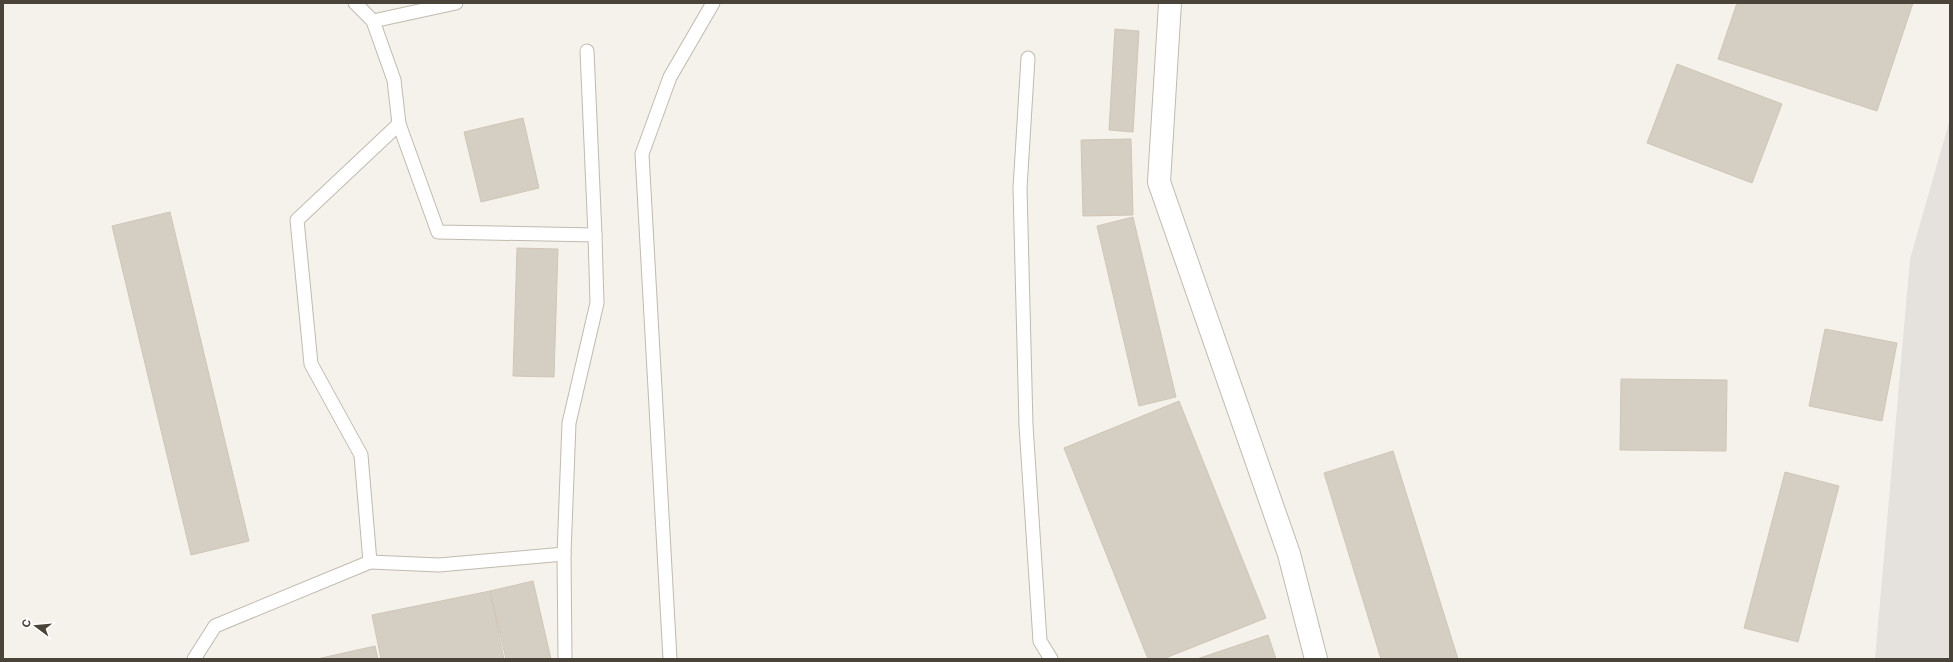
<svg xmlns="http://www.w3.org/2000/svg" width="1953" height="662" viewBox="0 0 1953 662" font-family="Inter,sans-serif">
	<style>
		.industrial { fill: #e5e1dd }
		.building { fill: #d5cec2; stroke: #d0c6b6 }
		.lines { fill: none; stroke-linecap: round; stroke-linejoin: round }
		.service-casing { stroke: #c0baaf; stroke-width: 15 }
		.minor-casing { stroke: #c0baaf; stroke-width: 24 }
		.service { stroke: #fff; stroke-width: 13 }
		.minor { stroke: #fff; stroke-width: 22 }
	</style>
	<rect width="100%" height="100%" fill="#f5f2ec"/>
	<path class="industrial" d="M1950,119V659H1875L1910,259Z"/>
	<g class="building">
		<path d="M1737,3H1913L1877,111L1718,59Z"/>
		<path d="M1115,29L1139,31L1133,132L1109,130Z"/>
		<path d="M1677,64L1782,104L1752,183L1647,143Z"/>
		<path d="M523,118L539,188L481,202L464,132Z"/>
		<path d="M1131,139L1133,215L1083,216L1081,140Z"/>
		<path d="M170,212L249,541L191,555L112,226Z"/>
		<path d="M1133,217L1176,397L1139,406L1097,226Z"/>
		<path d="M517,248L558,249L554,377L513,376Z"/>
		<path d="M1825,329L1897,343L1882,421L1809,406Z"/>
		<path d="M1621,379L1727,380L1726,451L1620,450Z"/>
		<path d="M1179,401L1266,618L1163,659H1148L1064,448Z"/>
		<path d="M1393,451L1458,659H1381L1324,473Z"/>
		<path d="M1785,472L1839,486L1798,642L1744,628Z"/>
		<path d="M533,581L551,659H506L490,591Z"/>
		<path d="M490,591L504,659H381L372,615Z"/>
		<path d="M1268,635L1276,659H1197Z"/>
		<path d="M375,646L378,659H317Z"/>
	</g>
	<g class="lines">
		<g class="service-casing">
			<g id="service">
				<path d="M355,3L373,21L456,3"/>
				<path d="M587,51L595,235"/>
				<path d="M1028,58L1020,188L1026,425L1040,641L1051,659"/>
				<path d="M399,124L438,232L595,235L597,303L569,423L564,554L565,659"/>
				<path d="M370,562L439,565L564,554"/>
				<path d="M194,659L215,626L370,562L361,455L311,364L297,220L399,124L394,80L373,21"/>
				<path d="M670,659L642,154L670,77L713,3"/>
			</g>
		</g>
		<g class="minor-casing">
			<path id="minor" d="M1170,3L1159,182L1289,554L1316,659"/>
		</g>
		<use href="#service" class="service"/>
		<use href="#minor" class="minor"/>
	</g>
	<rect width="1953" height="662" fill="none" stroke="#49433a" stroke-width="8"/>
	<g transform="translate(36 626) rotate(286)" stroke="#ffffff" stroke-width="3" paint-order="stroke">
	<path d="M0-3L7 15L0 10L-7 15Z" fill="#49433a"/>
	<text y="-6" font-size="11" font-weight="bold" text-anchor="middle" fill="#49433a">С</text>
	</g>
</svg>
